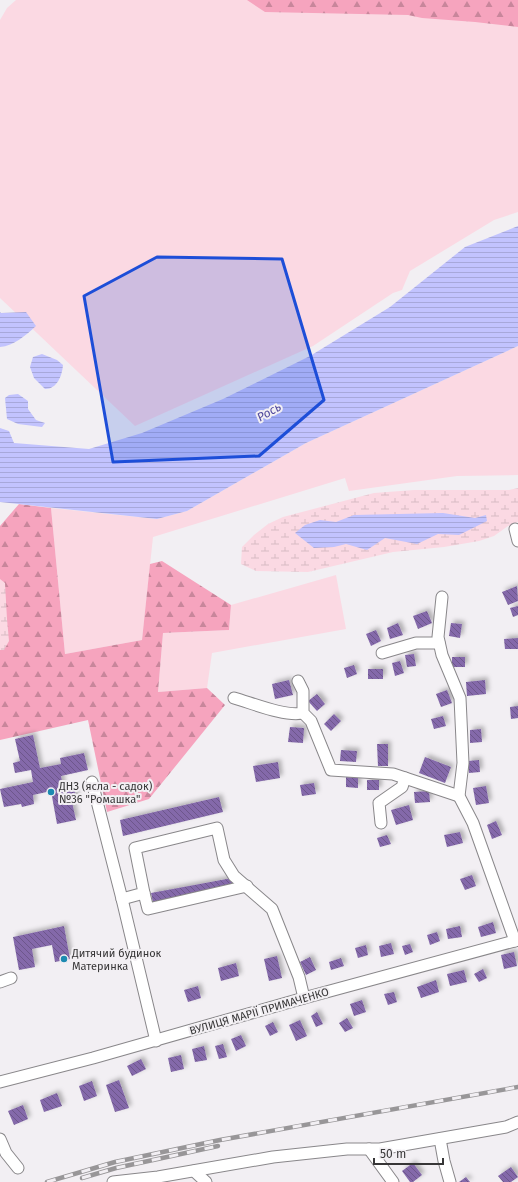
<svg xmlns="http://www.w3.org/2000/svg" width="518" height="1182" viewBox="0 0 518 1182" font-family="'Fira Sans',sans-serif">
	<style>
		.green { fill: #fbd9e3 }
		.forest { fill: url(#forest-firs) }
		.wetland { fill: url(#wetland-marsh) }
		.water { fill: url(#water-rules) }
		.building { fill: url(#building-back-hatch); filter: url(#shadow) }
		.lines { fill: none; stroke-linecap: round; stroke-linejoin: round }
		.minor-casing { stroke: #89878a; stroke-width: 13 }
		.minor { stroke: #fff; stroke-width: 11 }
		.rail-casing { stroke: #989698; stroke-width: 4.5 }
		.rail { stroke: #f2eff3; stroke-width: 3; stroke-dasharray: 9; stroke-linecap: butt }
		.marked { fill: #1d4ed8; fill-opacity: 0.2; stroke: #1d4ed8; stroke-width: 3; stroke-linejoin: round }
		.poi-dot { fill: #1d8ab1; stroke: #f2eff3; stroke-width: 1.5 }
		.labels { text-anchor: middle; stroke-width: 4; stroke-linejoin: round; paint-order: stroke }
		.poi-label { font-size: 11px; fill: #373637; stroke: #f2eff3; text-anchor: start }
		.street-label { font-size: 11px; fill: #373637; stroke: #f2eff3 }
		.water-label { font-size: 12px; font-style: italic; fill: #4f489c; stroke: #f2eff3 }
	</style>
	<defs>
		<pattern id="forest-firs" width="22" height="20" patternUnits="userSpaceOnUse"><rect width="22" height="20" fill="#f6a4be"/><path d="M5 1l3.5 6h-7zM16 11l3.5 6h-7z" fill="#c8869b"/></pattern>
		<pattern id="wetland-marsh" width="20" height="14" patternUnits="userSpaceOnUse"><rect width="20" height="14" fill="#fbd9e3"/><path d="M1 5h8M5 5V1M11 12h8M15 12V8" fill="none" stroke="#d8bbc3"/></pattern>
		<pattern id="water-rules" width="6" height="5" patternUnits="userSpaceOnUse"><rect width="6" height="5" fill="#c2c3fe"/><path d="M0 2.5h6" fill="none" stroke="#a7a8da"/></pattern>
		<pattern id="building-back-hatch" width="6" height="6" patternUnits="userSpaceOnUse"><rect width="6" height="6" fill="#8469aa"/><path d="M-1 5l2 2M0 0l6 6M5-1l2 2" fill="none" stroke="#6d578b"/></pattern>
		<filter id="shadow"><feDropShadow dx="3" dy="-3" stdDeviation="2" flood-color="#0004"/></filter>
	</defs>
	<rect width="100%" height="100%" fill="#f2eff3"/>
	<g class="green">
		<path d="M16,0H518V212L494,220L410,271L402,290L393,293L313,346L135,426L0,298V20L7,8Z"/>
		<path d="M518,346V475L457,476L349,491L345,478L153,537L142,640L65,654L51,508L157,519L187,511L306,443Z"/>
		<path d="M336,575L346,629L212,653L207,688L158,692L163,633L229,630L231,605Z"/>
	</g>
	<g class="forest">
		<path d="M247,0H518V27L475,22L422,18L408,15L265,12Z"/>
		<path d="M19,504L51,508L65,654L142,640L150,564L162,561L231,605L229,630L163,633L158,692L207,688L225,705L149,799L107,812L88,720L0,740V526Z"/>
	</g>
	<g class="wetland">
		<path d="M518,488V522L508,526L494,536L479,541L444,547L393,552L308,572L256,571L241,564L242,547L254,535L268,524L283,517L374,493L414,490H509Z"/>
		<path d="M0,579L5,583L7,619L9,641L4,650H0Z"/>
	</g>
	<g class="water">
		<path d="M518,226V346L306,443L187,511L157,519L0,502V428L9,431L14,443L89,449L142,433L223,399L310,356L390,307L465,247Z"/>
		<path d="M0,312L1,313L26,312L36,326C26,335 14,346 0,347Z"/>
		<path d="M42,354L57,360L63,365C62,376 57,389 45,389L34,378L30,367L33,357Z"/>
		<path d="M18,394L28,401V409L36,420L45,423L42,427L18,424L7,419L5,398L9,395Z"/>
		<path d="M443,513L475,518L486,515L487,521L459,535L438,534L417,544L385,538L367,550L346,544L334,547L314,548L295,533L305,525L320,520L336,522L354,515Z"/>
	</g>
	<g class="building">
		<path d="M517,586L518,601L508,605L502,592Z"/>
		<path d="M518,606V615L513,617L510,608Z"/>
		<path d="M427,611L432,623L418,629L413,616Z"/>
		<path d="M398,623L403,635L390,639L387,628Z"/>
		<path d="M451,623L462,624L460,638L449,636Z"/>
		<path d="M376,630L381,641L371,646L366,634Z"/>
		<path d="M518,638V649H505L504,639Z"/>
		<path d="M414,654L416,666L407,667L405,655Z"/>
		<rect x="452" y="657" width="13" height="10"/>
		<path d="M400,661L404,673L395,676L392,663Z"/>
		<path d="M354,665L357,674L347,678L344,668Z"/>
		<rect x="368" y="669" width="15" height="10"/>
		<path d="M289,680L293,695L275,699L272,684Z"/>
		<path d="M485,680L486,694L467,696L466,682Z"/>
		<path d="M447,690L452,703L441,707L436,694Z"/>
		<path d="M317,694L325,704L317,711L308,701Z"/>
		<path d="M518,706V718L511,719L510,707Z"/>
		<path d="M334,714L341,721L331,731L324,724Z"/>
		<path d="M443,716L446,726L434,729L431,719Z"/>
		<path d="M290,727L304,728L303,743L288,742Z"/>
		<path d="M481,729L482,742L470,743V730Z"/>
		<path d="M33,735L40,768L61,764L60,758L84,753L88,770L61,776L64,791L74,789L77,801L72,802L76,820L57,824L51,791L33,795L34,804L22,807L21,804L4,807L0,789L33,782L31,770L15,773L13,763L20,761L15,739Z"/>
		<path d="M377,744H388V766H378Z"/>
		<path d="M341,750L357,751L356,762L340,761Z"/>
		<path d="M425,757L451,767L445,783L419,773Z"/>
		<path d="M479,760L480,772L469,773L468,761Z"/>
		<path d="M278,762L280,778L256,782L253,766Z"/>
		<path d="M346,777L358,778V788L346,787Z"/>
		<rect x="367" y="780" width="12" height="10"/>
		<path d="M314,783L316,794L302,796L300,785Z"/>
		<path d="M486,786L489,803L476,805L473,788Z"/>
		<path d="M429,791L430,802L415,803L414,792Z"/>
		<path d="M219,797L223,812L123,836L120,820Z"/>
		<path d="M409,805L413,820L396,825L391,810Z"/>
		<path d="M496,821L502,835L492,839L487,825Z"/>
		<path d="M460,832L463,843L447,847L444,835Z"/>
		<path d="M387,835L391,844L380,847L377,838Z"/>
		<path d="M472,875L476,886L465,890L460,879Z"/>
		<path d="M232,878L234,887L153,903L151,893Z"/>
		<path d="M493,922L496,933L481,937L478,927Z"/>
		<path d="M64,926L70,959L55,962L52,945L32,949L35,967L19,970L13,937Z"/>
		<path d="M460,926L462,937L448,939L446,929Z"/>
		<path d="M437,932L440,941L430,945L427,935Z"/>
		<path d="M391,943L394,954L381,957L379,946Z"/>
		<path d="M410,944L413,952L405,955L402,946Z"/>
		<path d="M366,945L368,955L358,958L355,948Z"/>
		<path d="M514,952L517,966L504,969L501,955Z"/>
		<path d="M277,956L282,978L269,981L264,959Z"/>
		<path d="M310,957L316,970L306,975L300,962Z"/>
		<path d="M341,958L344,966L331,970L329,962Z"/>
		<path d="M236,963L239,976L221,981L218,968Z"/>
		<path d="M483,969L487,978L479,982L474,974Z"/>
		<path d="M464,970L467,982L450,986L447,974Z"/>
		<path d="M436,980L439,992L421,998L417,987Z"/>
		<path d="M198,986L201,998L188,1002L184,990Z"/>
		<path d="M394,992L397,1002L388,1005L384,994Z"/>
		<path d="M362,1000L366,1012L354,1016L350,1004Z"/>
		<path d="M317,1012L323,1024L316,1027L311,1016Z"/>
		<path d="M347,1018L353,1028L345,1032L339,1023Z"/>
		<path d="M300,1020L307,1036L296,1041L289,1025Z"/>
		<path d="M273,1022L278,1032L270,1036L265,1026Z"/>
		<path d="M241,1035L246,1046L236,1051L231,1039Z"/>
		<path d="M223,1044L227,1057L219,1059L215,1046Z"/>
		<path d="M204,1046L207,1060L195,1062L192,1049Z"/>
		<path d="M181,1055L184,1069L171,1072L168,1058Z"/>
		<path d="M141,1059L146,1069L132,1076L127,1066Z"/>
		<path d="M119,1080L129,1108L115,1112L106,1085Z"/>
		<path d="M92,1081L97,1096L84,1101L79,1086Z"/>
		<path d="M57,1093L62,1106L44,1112L40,1100Z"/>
		<path d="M23,1105L28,1119L14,1125L8,1111Z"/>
		<path d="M413,1163L422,1175L413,1182H410L402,1171Z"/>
		<path d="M511,1167L518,1177L511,1182H503L498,1176Z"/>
		<path d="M466,1177L470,1182H459Z"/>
	</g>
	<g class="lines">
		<g class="minor-casing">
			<g id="minor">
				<path d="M515,529L518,541"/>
				<path d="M442,597L438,637L442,655L460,698L463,763L459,796L473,823L515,941"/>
				<path d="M382,653L416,643H439"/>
				<path d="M298,681L303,691V713L311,721L331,770L393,774L459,796"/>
				<path d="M234,698C252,703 285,717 303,713"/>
				<path d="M92,782L122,899L156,1041"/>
				<path d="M381,823L379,803L402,787L405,778"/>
				<path d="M144,893L148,909L247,886"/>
				<path d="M122,899L144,893L135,848L217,828L224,860L234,876L272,909L299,977L304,998"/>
				<path d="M0,982L11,978"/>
				<path d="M0,1082L93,1058L304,998L518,940"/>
				<path d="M0,1139L6,1153L18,1168"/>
				<path d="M440,1139L444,1161L450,1182"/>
				<path d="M369,1149L393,1182"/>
				<path d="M194,1171L206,1182"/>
				<path d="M113,1182L158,1177L273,1157L347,1149H380L506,1127L518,1122"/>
			</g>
		</g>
		<use href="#minor" class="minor"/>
		<g class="rail-casing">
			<g id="rail">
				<path d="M82,1178L116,1168L218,1146"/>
				<path d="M47,1182L115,1162L220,1140L518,1087"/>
			</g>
		</g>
		<use href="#rail" class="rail"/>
	</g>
	<path class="marked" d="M157,257L282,259L324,400L259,456L113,462L84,296Z"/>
	<g class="poi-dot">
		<circle cx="51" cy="792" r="4"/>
		<circle cx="64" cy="959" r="4"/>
	</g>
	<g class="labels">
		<g class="poi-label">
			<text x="59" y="790">ДНЗ (ясла - садок)<tspan x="59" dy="13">№36 "Ромашка"</tspan></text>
			<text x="72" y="957">Дитячий будинок<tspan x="72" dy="13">Материнка</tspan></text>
		</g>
		<g class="street-label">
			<text transform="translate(259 1011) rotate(-16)" y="4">ВУЛИЦЯ МАРІЇ ПРИМАЧЕНКО</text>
		</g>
		<g class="water-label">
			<text transform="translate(269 412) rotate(-30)" y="4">Рось</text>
		</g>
	</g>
	<path d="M374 1158v6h69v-6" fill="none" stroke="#373637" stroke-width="2"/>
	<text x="380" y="1158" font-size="12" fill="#373637" stroke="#f2eff3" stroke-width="3" paint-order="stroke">50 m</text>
</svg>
